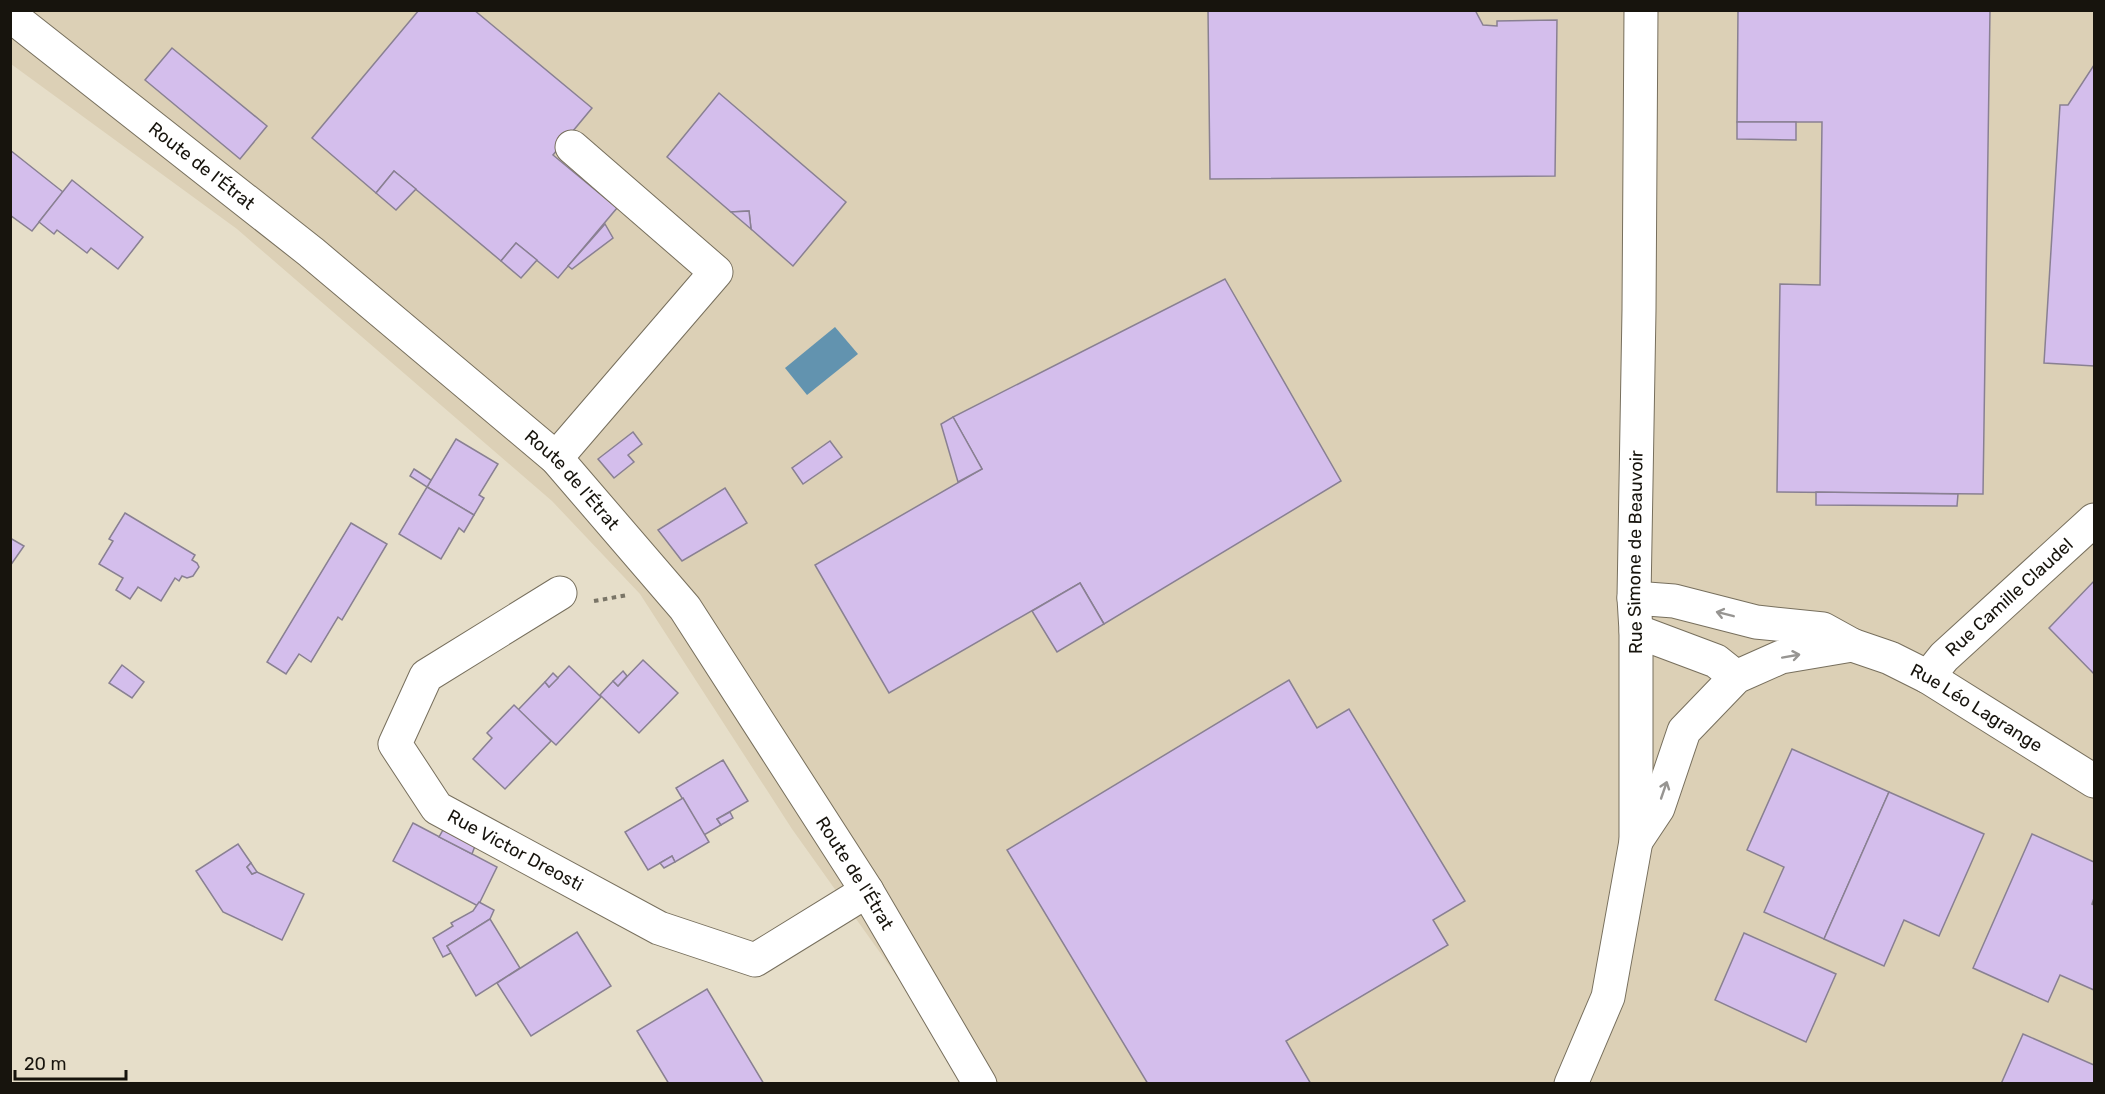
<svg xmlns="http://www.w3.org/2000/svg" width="2105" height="1094" viewBox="0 0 2105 1094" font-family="Rubik,sans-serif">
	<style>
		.built { fill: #dcd0b6 }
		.water { fill: #6293af }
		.building { fill: #d4beec; stroke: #898092; stroke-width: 1.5 }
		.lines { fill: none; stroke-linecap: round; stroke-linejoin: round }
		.minor-casing { stroke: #776f5d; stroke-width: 35 }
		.major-casing { stroke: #776f5d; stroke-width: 35 }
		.path { stroke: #7a7567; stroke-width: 4; stroke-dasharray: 4.5 4.5; stroke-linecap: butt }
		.minor { stroke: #fff; stroke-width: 33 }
		.major { stroke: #fff; stroke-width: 33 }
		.oneway { stroke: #979592 }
		.labels { text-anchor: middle; stroke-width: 6; stroke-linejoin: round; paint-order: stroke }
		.street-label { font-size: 18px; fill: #17140d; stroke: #e6dec9 }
	</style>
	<rect width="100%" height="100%" fill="#e6dec9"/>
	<path class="built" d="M10,11H2094V1083H973L792,829L640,594L552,501L237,229L11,64Z"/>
	<path class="water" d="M835,327L858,354L807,395L785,368Z"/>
	<g class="building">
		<path d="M419,10H474L592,108L553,155L617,208L558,278L516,243L501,261L394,171L376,193L312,138Z"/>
		<path d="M1208,10H1475L1483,25L1497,26V21L1557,20L1555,176L1210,179Z"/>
		<path d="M1738,10H1990L1983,494L1777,492L1780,284L1820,285L1822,122H1737Z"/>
		<path d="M172,48L267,126L240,159L145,80Z"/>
		<path d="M2094,65V366L2044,363L2060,105H2068Z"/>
		<path d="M719,93L846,202L793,266L751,229L749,211L731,212L667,157Z"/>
		<path d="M1737,122H1796V140L1737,139Z"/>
		<path d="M10,150L63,192L32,231L10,215Z"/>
		<path d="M394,171L416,189L396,210L376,193Z"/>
		<path d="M72,180L143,237L118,269L91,248L87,253L57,230L54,234L39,222Z"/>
		<path d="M749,211L751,229L731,212Z"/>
		<path d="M605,224L613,238L572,269L568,266Z"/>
		<path d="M516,243L537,260L521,278L501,261Z"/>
		<path d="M1225,279L1341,481L1104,624L1080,583L889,693L815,565L982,469L953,417Z"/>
		<path d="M953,417L982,469L958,482L941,424Z"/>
		<path d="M633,432L642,444L628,455L634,462L614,478L598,459Z"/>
		<path d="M456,439L498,464L479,495L484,498L474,515L427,487Z"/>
		<path d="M830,441L842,457L803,484L792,468Z"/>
		<path d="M414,469L431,480L427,487L410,476Z"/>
		<path d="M427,487L474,515L464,532L459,528L441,559L399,534Z"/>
		<path d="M725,488L747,523L682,561L658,530Z"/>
		<path d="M1816,492L1958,494L1957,506L1816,505Z"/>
		<path d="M125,513L195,555L192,560L197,563L199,567L193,576L187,578L182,576L179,581L175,578L161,601L138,587L130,599L116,590L123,578L99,564L113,541L109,539Z"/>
		<path d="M351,523L387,544L342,620L338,617L311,662L299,654L286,674L267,662Z"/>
		<path d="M10,538L24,546L10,566Z"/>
		<path d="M2094,581V674L2049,628Z"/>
		<path d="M1080,583L1104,624L1057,652L1032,611Z"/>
		<path d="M643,660L678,693L639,733L600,695L613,681L618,686Z"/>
		<path d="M122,665L144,682L132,698L109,683Z"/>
		<path d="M569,666L601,697L556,745L518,710L545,682L549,687Z"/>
		<path d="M623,671L627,676L618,686L613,681Z"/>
		<path d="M553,673L558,678L549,687L545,682Z"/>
		<path d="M1289,680L1317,728L1349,709L1465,901L1433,920L1448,945L1286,1041L1311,1084H1148L1007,850Z"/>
		<path d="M514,705L551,741L505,789L473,759L492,738L487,733Z"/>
		<path d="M1792,749L1889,792L1824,939L1764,912L1784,867L1747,850Z"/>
		<path d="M723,760L748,801L717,819L721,825L704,835L676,788Z"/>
		<path d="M1889,792L1984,834L1939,936L1904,920L1884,966L1824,939Z"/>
		<path d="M683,798L709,842L675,862L672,856L648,870L625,832Z"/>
		<path d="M730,812L733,818L721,825L717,819Z"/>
		<path d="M413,823L497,867L478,906L393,861Z"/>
		<path d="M443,830L475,846L472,854L439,837Z"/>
		<path d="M2032,834L2094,862V898L2092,904L2094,905V990L2060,975L2048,1002L1973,968Z"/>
		<path d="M238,844L251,863L247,867L252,874L257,872L304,894L282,940L223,912L196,871Z"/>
		<path d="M672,856L675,862L664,868L660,863Z"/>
		<path d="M251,863L257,872L252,874L247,867Z"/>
		<path d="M479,902L494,910L490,919L447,946L451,953L443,957L433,938L453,926L451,923L473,911Z"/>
		<path d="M490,919L520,968L476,996L447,946Z"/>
		<path d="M577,932L611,986L531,1036L497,983Z"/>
		<path d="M1744,933L1836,974L1806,1042L1715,1000Z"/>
		<path d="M707,989L764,1084H669L637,1031Z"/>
		<path d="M2023,1034L2094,1065V1084H2001Z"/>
	</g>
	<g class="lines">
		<g class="minor-casing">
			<g id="minor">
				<path d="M556,458L716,272L572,147"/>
				<path id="s1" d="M560,593L426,676L395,744L437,808L659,928L755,960L867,891"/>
				<path d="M1634,598L1674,601L1756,622L1823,629L1852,645L1781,657L1736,677L1684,731L1658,808L1636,841"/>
				<path d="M1636,631L1716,661L1736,677"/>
				<path id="s2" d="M1852,645L1890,658L1928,677L2094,781"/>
				<path id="s3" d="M1928,677L1944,657L2094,520"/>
			</g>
		</g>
		<g class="major-casing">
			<g id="major">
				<path id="s4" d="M10,15L311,252L556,458L685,608L867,891L980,1084"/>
				<path id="s5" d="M1571,1084L1608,997L1636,841V631L1634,598L1639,310L1641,10"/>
			</g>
		</g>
		<path class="path" d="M594,601L628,595"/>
		<use href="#minor" class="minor"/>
		<use href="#major" class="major"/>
	</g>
	<defs><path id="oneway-shaft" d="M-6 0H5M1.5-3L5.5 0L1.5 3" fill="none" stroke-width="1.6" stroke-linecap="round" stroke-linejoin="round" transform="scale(1.5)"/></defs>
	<g class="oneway">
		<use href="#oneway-shaft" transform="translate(1725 614) rotate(-166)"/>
		<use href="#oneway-shaft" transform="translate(1791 656) rotate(-10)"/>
		<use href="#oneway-shaft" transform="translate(1664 790) rotate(-71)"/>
	</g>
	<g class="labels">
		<g class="street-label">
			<text dy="6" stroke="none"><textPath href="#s4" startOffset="244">Route de l'Étrat</textPath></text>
			<text dy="6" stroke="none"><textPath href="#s4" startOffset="730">Route de l'Étrat</textPath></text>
			<text dy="6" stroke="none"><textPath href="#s5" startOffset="542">Rue Simone de Beauvoir</textPath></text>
			<text dy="6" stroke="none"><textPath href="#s3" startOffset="114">Rue Camille Claudel</textPath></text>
			<text dy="6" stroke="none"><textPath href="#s2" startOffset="140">Rue Léo Lagrange</textPath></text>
			<text dy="6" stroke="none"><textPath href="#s1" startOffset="398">Rue Victor Dreosti</textPath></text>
			<text dy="6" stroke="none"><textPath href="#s4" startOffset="1216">Route de l'Étrat</textPath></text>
		</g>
	</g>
	<rect width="2105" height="1094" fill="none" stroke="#17140d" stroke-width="24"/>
	<path d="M15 1070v9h111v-9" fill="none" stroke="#17140d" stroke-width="3"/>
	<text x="24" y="1070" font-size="18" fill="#17140d" stroke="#e6dec9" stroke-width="4.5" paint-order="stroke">20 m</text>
</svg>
